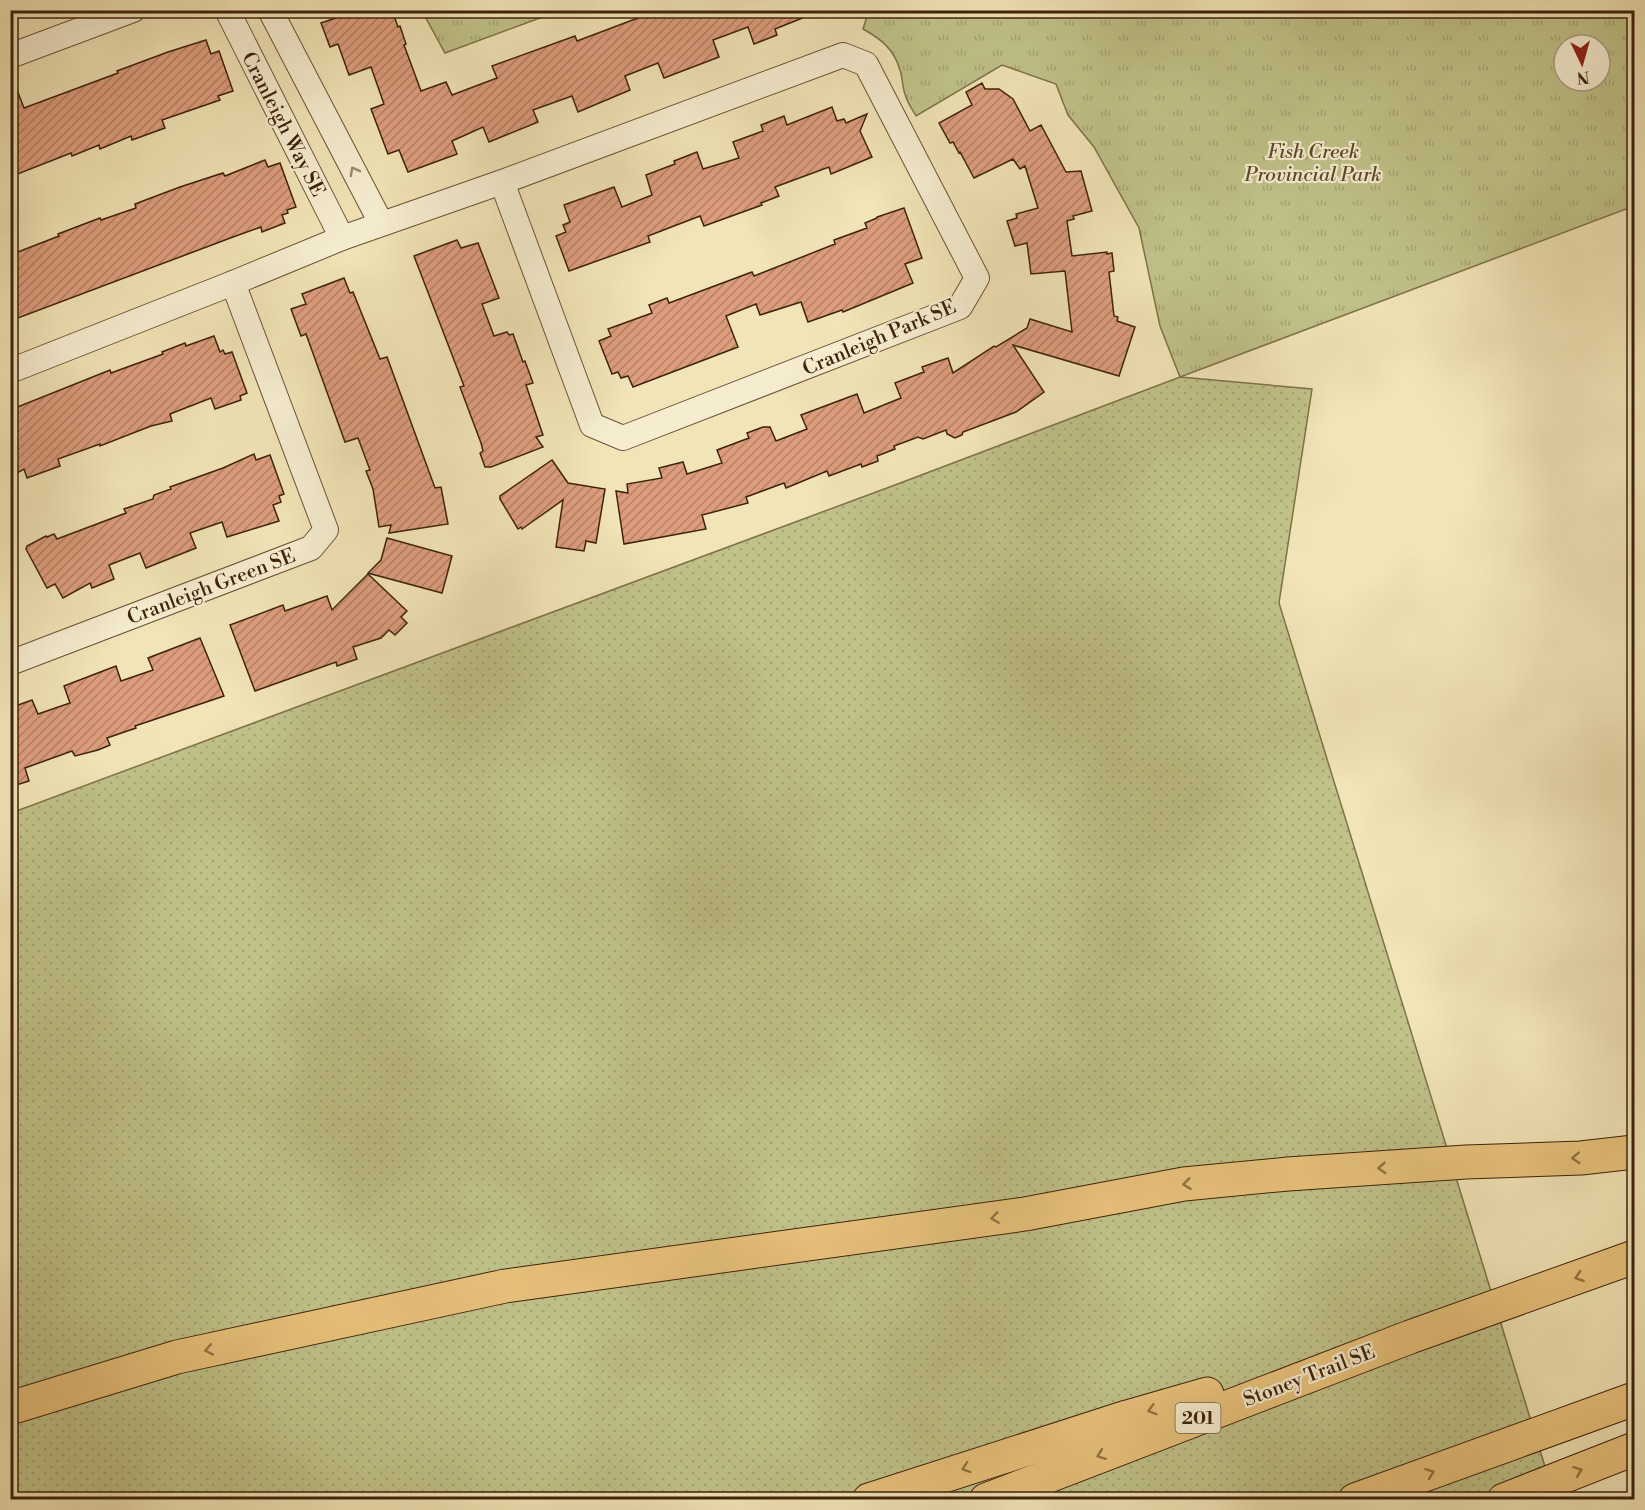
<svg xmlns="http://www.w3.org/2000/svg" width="1645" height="1510" viewBox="0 0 1645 1510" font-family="'Libre Bodoni',serif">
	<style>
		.grass { fill: url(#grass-dots); stroke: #7f724a; stroke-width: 1.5 }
		.park { fill: url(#park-tufts); stroke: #7f724a; stroke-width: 1.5; fill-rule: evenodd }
		.building { fill: url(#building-hatch); stroke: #3e220c; stroke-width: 1.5 }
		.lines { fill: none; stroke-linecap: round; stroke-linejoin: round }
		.street-casing { stroke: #6b5236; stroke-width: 26 }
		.highway-casing { stroke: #3e220c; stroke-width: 35 }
		.street { stroke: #f6edd0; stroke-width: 24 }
		.highway { stroke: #e8c27b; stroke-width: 33 }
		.oneway { stroke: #9a886e }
		.oneway2 { stroke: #937244 }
		.labels { text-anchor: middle; stroke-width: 4.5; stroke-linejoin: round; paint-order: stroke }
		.shield { fill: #f6edd0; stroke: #755f47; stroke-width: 1.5 }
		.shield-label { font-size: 18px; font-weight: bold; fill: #3e220c }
		.street-label { font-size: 20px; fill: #3e220c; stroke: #f6edd0 }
		.park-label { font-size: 20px; font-style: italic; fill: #5e4a2b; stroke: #f6edd0 }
	</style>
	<defs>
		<pattern id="grass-dots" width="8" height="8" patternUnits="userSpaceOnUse" patternTransform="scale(1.5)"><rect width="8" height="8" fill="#c0c289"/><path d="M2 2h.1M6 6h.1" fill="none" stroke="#a6a675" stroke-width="1.8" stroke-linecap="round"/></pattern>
		<pattern id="park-tufts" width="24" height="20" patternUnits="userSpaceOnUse" patternTransform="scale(1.5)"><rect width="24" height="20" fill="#c0c289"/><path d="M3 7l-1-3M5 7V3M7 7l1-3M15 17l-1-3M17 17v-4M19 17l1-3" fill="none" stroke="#a6a675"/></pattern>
		<pattern id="building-hatch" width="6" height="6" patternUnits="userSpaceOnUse" patternTransform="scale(1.5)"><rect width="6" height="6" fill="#dd9d7d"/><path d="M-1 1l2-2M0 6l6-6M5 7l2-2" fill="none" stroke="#b58065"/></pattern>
	</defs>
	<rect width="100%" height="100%" fill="#f1e4b6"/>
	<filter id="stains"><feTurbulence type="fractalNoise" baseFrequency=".00333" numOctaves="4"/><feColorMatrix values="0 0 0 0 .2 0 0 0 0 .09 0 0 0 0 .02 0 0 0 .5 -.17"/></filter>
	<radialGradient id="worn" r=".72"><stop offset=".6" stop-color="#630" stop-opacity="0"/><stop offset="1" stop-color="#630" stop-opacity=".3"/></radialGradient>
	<path class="grass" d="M1180,377L1312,389L1279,603L1555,1499L11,1500V813L895,485Z"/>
	<g class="park">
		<path d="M869,10L1634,11V206L1180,377L1160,326L1139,228L1094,147L1068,115L1056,84L1002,65L916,116C912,109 907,102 905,94C902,87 903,78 900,70C894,49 881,39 863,29ZM1564,45H1600V81H1564Z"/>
		<path d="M422,11H559L445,53Z"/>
	</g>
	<g class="building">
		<path d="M334,10H392L398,27L400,26L406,44L404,45L421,91L446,82L452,95L497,78L492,66L575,36L577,41L659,10L820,11L775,29L777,35L754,44L748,27L713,40L719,57L664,78L658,63L625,76L630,90L578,112L572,96L533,110L538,122L489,142L483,127L452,141L457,154L408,172L399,150L388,154L371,109L384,104L371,67L349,75L338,44L330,47L321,23L336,18Z"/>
		<path d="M206,40L211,54L219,51L233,91L218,96L220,100L162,120L165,128L132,140L131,136L100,149L99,145L72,156L71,153L10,177V77H12L24,108L118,73L117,71L168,52Z"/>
		<path d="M982,83L985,89H999L1013,99L1030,131L1041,125L1066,172L1081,171L1092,211L1073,216L1074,219L1067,221L1072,256L1107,252V254L1112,253L1114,271L1109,272L1114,316L1118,317L1117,321L1135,327L1119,376L1013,345L1044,392L1016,412L963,432L962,435L955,438L947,434L946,430L923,439L918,437L894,446L895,449L877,456L878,461L862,467L861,464L829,476L827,471L786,488L784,483L746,497L748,503L702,515L706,529L624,544L616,491L628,493L627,484L662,478L659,468L683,462L687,474L722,463L717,450L749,438L747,433L763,427H770L776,441L807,429L801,415L857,394L864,413L901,398L895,383L924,372L922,367L948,358L953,373L994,346L996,347L1027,328L1030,319L1072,332L1065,271L1031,274L1027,243L1015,246L1007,221L1017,218L1016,214L1038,208L1025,166L1020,169L1013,159L974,178L960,152L959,153L953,142L950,143L939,123L972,105L966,92Z"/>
		<path d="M832,107L837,121L844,119L846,123L867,114L860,131L872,157L831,174L829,167L775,187L779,196L761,203L762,205L704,226L700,216L648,236L650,242L569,271L556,236L566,232L563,225L570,222L564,205L614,187L622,207L652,195L646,175L675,164L674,161L697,152L703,169L739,158L733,142L763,131L761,125L784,116L787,125Z"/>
		<path d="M265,160L268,167L280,163L296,207L287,210L288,213L282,215L285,223L262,232L261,227L233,237L10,321V255L59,236L58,234L100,218L101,220L136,208L135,204L180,187L223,173L225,176Z"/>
		<path d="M904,208L922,258L905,264L913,283L843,312L842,310L808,322L801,302L760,315L756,304L726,316L738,347L633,387L628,376L621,378L618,372L612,374L599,341L611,336L608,329L652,313L649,305L667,298L669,303L752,272L754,276L835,244L834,240L867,228L865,223L877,218V217Z"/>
		<path d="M457,240L461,248L478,243L499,298L482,304L494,336L507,332L509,335L513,334L523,362L525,361L533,383L526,385L543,435L536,437L543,447L491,467H485L480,453L483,451L481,443L460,387L464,386L414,256Z"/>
		<path d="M344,278L350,293L353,292L380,359L387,357L435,488L441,487L448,524L389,533L391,525L379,527L373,489L366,471L370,470L358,438L345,442L306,334L301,336L291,309L306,304L302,294Z"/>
		<path d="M214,336L220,352L223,350L225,354L232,352L247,393L240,396L241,400L215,409L211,398L170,414L172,421L151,426L100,446V444L58,459L60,466L27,478L24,469L10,477V410L110,370L111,373L163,354L162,352L185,343L186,346Z"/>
		<path d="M254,454L256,460L270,455L284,494L279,496L281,502L273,505L279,521L227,537L222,522L190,533L196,548L146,568L140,553L109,565L114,579L92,588L90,583L63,598L55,584L47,588L26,549L27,546L46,536L47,537L54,534L57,539L126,513L124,509L153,499L154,495L171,489L170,487L223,468Z"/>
		<path d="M552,460L568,483L605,489L596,543L586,541L584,551L556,547L563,500L522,529L521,527L518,529L500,499V496Z"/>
		<path d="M387,538L452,556L442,593L368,573L381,560Z"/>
		<path d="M368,574L407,611L401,617L407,623L395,635L389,630L381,638L353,647L357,659L337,666L336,662L255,691L230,625L283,605L285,611L327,596L332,610Z"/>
		<path d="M200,638L224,696L135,726L136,728L107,738L110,745L98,750L75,756L72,751L25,768L29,781L10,787V708L32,700L38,714L70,703L64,686L116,666L121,681L153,670L148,658Z"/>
	</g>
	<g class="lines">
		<g class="street-casing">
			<g id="street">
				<path d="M227,10L342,238"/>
				<path d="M270,10L381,223"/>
				<path d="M10,56L133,10"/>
				<path d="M10,371L233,283L342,238L502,182L843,55L866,64L977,278L960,307L623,438L592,425L502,182"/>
				<path d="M10,663L311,548L326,530L233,283"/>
			</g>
		</g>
		<g class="highway-casing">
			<g id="highway">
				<path d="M10,1408L177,1357L505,1286L1025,1214L1184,1184L1288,1174L1466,1162L1581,1158L1634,1152"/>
				<path d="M869,1500L1127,1417L1207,1394"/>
				<path d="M986,1500L1410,1337L1634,1257"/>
				<path d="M1355,1500L1634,1399"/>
				<path d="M1504,1500L1634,1449"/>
			</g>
		</g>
		<use href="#street" class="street"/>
		<use href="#highway" class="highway"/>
	</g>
	<defs><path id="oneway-chevron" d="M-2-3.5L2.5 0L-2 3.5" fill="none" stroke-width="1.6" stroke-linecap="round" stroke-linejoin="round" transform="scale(1.5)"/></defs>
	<use class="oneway" href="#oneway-chevron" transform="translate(354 171) rotate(-118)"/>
	<g class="oneway2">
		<use href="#oneway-chevron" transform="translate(1576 1158) rotate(177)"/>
		<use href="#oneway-chevron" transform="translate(1382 1168) rotate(176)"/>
		<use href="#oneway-chevron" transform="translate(1187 1184) rotate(173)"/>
		<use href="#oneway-chevron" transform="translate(995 1218) rotate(172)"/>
		<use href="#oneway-chevron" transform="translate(1579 1277) rotate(161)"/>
		<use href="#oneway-chevron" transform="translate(209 1350) rotate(168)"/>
		<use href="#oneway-chevron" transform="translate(1152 1410) rotate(164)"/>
		<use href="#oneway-chevron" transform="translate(1101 1455) rotate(159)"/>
		<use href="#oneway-chevron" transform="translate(966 1468) rotate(162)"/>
		<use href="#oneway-chevron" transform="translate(1578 1471) rotate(-21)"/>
		<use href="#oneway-chevron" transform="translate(1430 1473) rotate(-20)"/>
	</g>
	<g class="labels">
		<rect class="shield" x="1175.5" y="1403" width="45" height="30" rx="4.5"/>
		<g class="shield-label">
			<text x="1198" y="1424">201</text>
		</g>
		<g class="street-label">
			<text transform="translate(284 124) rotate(63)" y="7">Cranleigh Way SE</text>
			<text transform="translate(879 337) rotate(-23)" y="7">Cranleigh Park SE</text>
			<text transform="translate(211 586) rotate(-21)" y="7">Cranleigh Green SE</text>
			<text transform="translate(1309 1375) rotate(-21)" y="7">Stoney Trail SE</text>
		</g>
		<g class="park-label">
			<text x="1313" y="158">Fish Creek<tspan x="1313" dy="23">Provincial Park</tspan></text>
		</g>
	</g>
	<rect width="1645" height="1510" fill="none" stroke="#f1e4b6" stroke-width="36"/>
	<rect x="12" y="12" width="1621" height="1486" fill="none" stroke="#3e220c" stroke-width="3"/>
	<rect x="18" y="18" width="1609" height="1474" fill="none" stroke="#3e220c" stroke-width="1.5"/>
	<g transform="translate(1582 63) rotate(175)"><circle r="28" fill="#f6edd0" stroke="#ac9c82" stroke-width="1.5"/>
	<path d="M0-4.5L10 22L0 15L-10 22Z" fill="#8f2418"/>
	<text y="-9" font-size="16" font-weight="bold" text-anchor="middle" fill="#3e220c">N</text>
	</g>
	<rect width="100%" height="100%" filter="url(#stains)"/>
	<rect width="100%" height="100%" fill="url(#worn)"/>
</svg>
